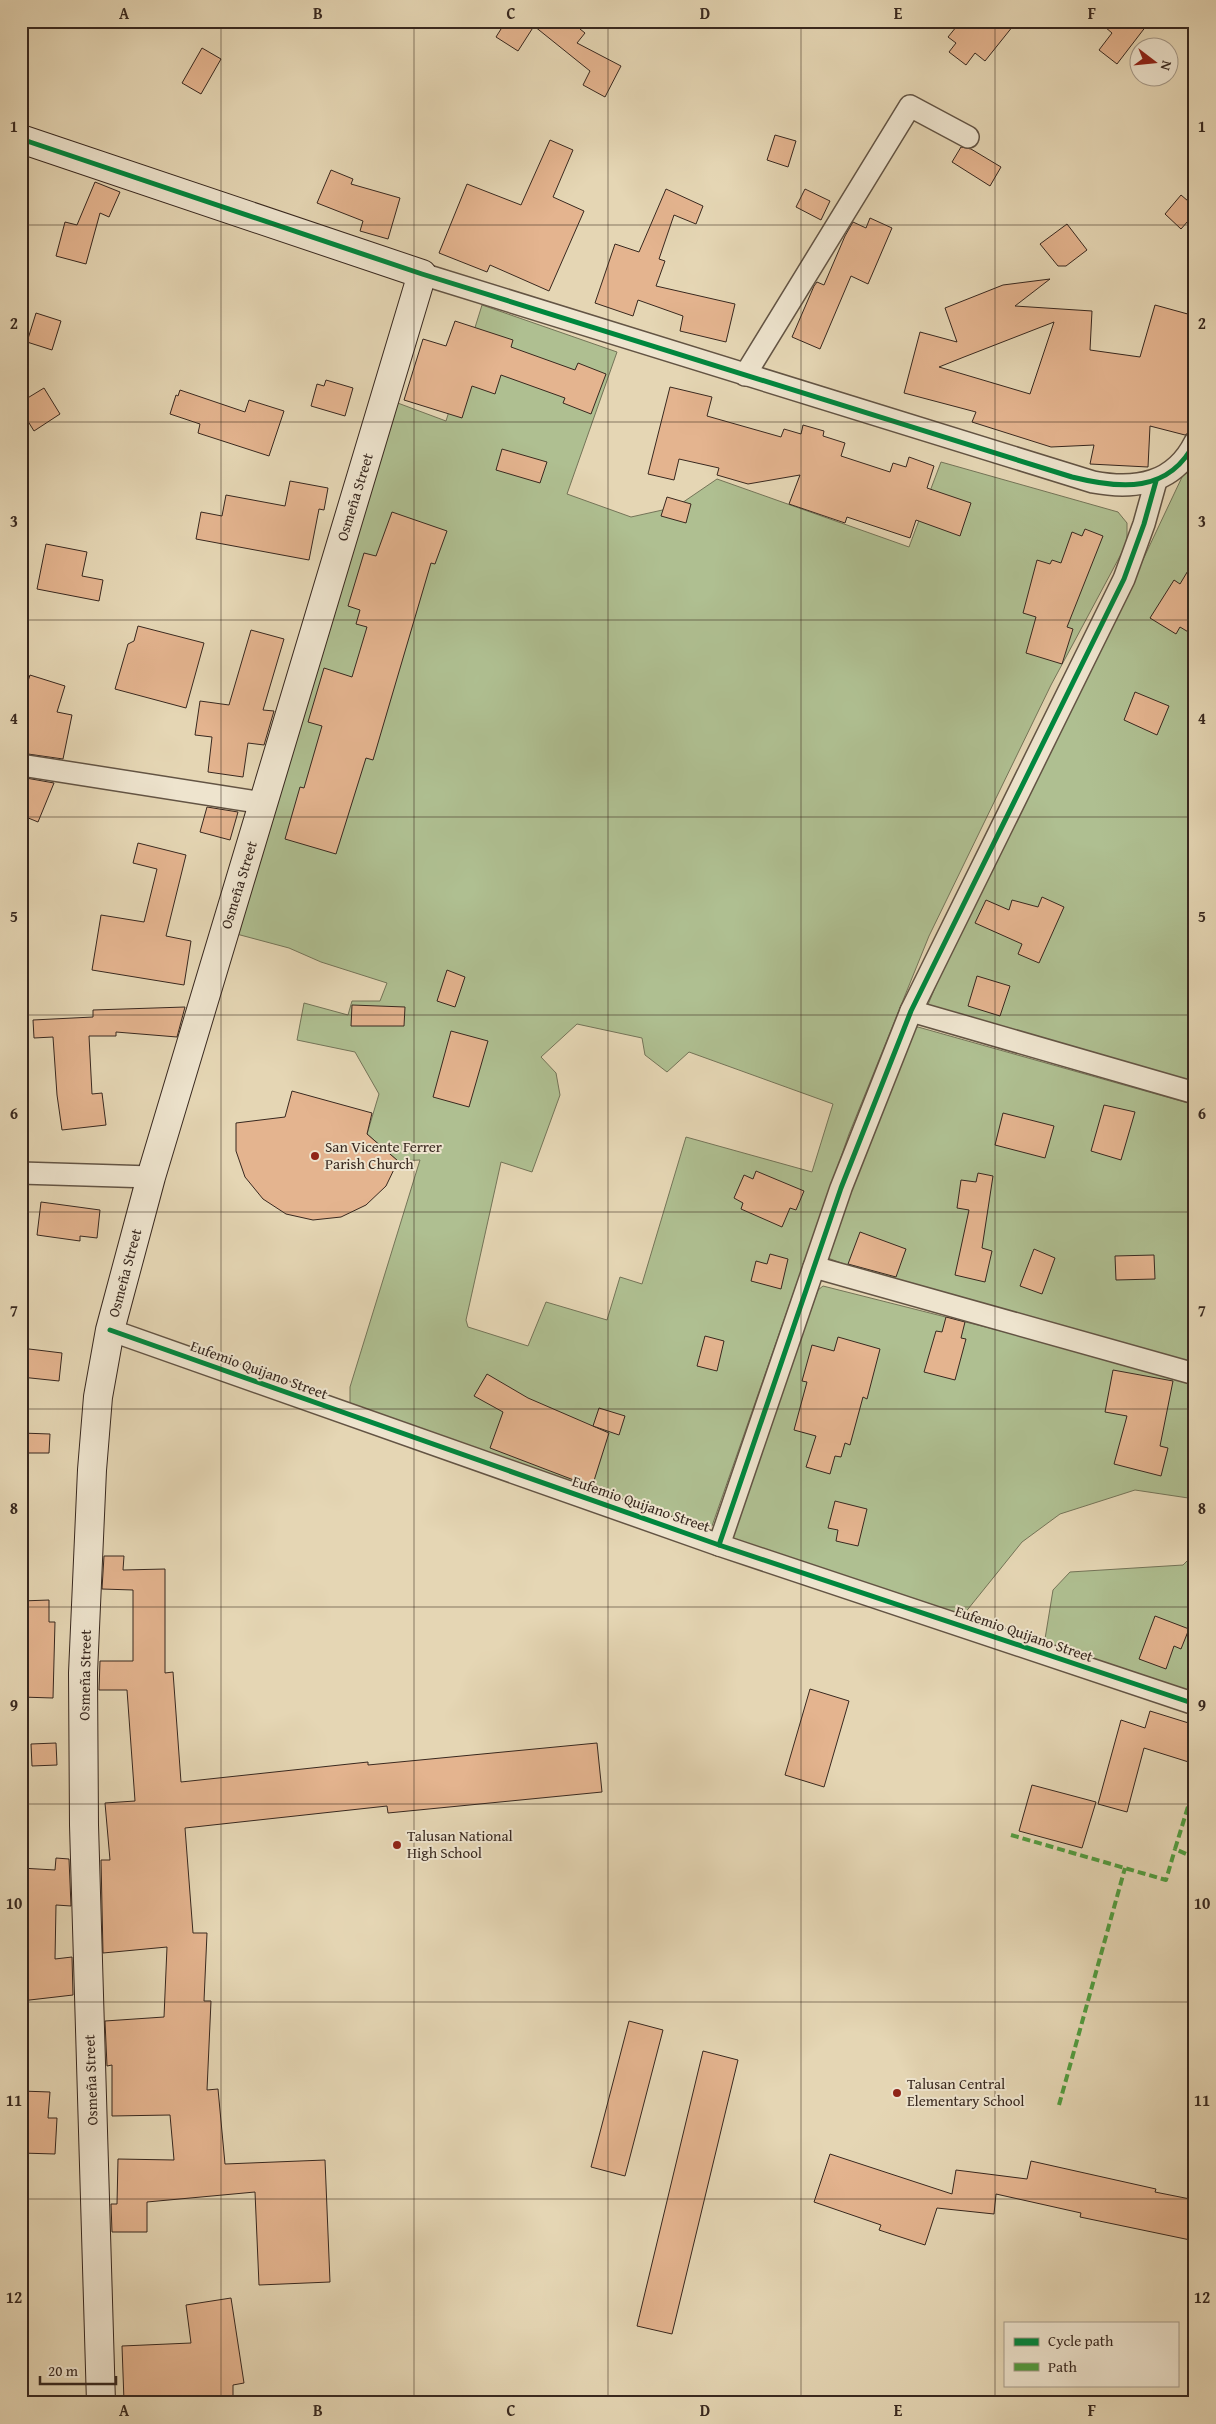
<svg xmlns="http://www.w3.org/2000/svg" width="1216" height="2424" viewBox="0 0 1216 2424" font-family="'Gentium Book Plus',serif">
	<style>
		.green { fill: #afbf91; stroke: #747458; fill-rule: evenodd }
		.building { fill: #e4b48f; stroke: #38281f; fill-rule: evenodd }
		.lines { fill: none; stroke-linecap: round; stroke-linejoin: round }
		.street-casing { stroke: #635444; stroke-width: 24 }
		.secondary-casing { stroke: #38281f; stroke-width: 30 }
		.street { stroke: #eee4ce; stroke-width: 21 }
		.secondary { stroke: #eee4ce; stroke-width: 28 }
		.quiet { stroke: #529c3f; stroke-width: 4; stroke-dasharray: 8 4; stroke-linecap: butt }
		.cycleway-casing { stroke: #eee4ce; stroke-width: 8 }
		.cycleway { stroke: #00873e; stroke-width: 5 }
		.grid { fill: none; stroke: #38281f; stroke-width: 1; stroke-opacity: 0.55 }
		.poi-dot { fill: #8f2418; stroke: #eee4ce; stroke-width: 2 }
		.labels { text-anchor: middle; stroke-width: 4; stroke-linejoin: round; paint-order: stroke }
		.street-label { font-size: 15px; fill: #38281f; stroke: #eee4ce }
		.poi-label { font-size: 15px; fill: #38281f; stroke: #eee4ce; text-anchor: start }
		.neatline { fill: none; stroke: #38281f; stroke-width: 2 }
		.grid-label { font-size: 16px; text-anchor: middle; font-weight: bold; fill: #38281f }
	</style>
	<rect width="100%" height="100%" fill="#e5d6b4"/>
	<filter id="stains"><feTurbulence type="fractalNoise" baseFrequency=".004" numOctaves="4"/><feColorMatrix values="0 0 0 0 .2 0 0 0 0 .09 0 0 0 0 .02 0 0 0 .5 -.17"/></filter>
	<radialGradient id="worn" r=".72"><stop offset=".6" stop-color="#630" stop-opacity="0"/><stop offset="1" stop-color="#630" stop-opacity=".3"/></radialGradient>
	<g class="green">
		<path d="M482,305L617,352L567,494L631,517L676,507L717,479L909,547L941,462L1118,512L1127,523V543L1051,685L929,936L849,1134L712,1526L691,1527L363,1412L350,1403V1387L420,1160L398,1161L367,1134L379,1094L355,1052L297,1040L304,1003L348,1015L352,1001H380L387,983L321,962L289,948L229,932L395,402L446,421ZM577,1024L642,1038L645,1055L667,1072L689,1052L833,1104L812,1172L686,1137L642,1284L620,1277L607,1320L546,1302L528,1346L468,1327L466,1320L501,1162L532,1172L560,1095L556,1073L541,1057Z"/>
		<path d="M1195,467V1084L927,1007L979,883L1139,568L1183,475Z"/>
		<path d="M918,1027L1195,1105V1366L899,1284L825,1257L909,1031Z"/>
		<path d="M823,1286L1195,1380V1499L1135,1490L1060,1514L1022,1542L960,1619L732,1544L731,1534L818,1290Z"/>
		<path d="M1195,1553V1695L1044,1645L1053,1590L1070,1572L1183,1565Z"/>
	</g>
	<g class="building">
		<path d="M506,21H586L580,29L585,33L577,43L621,66L605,97L583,85L590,71L534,26L518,51L496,37Z"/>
		<path d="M961,21H1017L985,61L975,53L966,65L949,52L956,43L948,37Z"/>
		<path d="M1098,21H1150L1117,64L1099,50L1112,33Z"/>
		<path d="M202,48L221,59L201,94L182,83Z"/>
		<path d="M775,135L796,141L788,167L767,160Z"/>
		<path d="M550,140L573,150L553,197L584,211L549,291L490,265L487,272L439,253L467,184L521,205Z"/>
		<path d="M961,147L971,149L1001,167L990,186L952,162Z"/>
		<path d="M331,170L353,179L351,184L400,198L388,239L360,231L363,221L317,203Z"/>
		<path d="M95,182L120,192L109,217L100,213L86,264L56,256L65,222L77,225Z"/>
		<path d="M666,189L703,206L696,224L674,215L659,259L665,261L656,286L735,304L726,342L680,331L683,316L638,300L633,316L595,303L615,244L639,252Z"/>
		<path d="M805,189L830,201L821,220L796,207Z"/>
		<path d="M1181,195L1195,207V213L1181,229L1165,214Z"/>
		<path d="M870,218L892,228L868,284L851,276L820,349L792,337L814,286L817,282L824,285L845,236L853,222L866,228Z"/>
		<path d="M1067,224L1087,250L1066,266H1058L1040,244Z"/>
		<path d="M1050,279L1015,306L1092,311L1090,350L1140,357L1155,305L1195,316V430L1185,435L1150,426L1148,467L1090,464L1094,445L1051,447L972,422L976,412L904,393L920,332L957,342L945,308L1003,285ZM1054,322L1030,394L939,367L964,357Z"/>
		<path d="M36,313L61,321L52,350L27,342Z"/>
		<path d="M455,321L513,340L511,347L575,370L578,363L606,374L591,414L563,403L565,398L501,375L495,394L472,386L462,418L404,400L423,339L446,346Z"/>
		<path d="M326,380L353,388L345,416L311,406L317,384L324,386Z"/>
		<path d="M670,387L712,397L707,416L781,437L784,429L801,434L803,425L824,431L823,436L845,443L841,456L890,472L893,463L906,467L909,457L934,466L927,488L971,503L960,536L916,520L910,538L847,517L845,523L789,504L800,475L748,484L717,475L719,468L679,459L674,480L648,474Z"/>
		<path d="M44,388L60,414L34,431L21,410V402Z"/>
		<path d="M180,390L245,412L249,400L284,411L269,456L198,433L200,424L170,414L176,395L178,396Z"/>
		<path d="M502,449L547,462L540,483L496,470Z"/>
		<path d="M290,481L328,488L324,510L319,509L309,560L196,539L201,512L222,516L226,495L285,506Z"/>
		<path d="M667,497L691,504L686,523L661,516Z"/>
		<path d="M392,512L447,531L435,564L431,563L373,760L366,758L336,854L285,839L300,787L304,788L322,726L308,722L324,668L352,677L367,627L356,624L360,610L348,606L364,553L376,556Z"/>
		<path d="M1085,529L1103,536L1067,627L1073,629L1062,664L1026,653L1036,617L1023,613L1037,560L1050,564L1052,560L1061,563L1072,532L1082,536Z"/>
		<path d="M46,544L87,552L82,576L103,580L99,601L37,589Z"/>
		<path d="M1195,559V636L1180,627L1176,634L1150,618L1174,580L1180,584Z"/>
		<path d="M138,626L204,643L186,708L115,689L128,644L134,641Z"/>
		<path d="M251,630L284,639L263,710L274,711L264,745L248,743L243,777L208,772L212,737L195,735L200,701L229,705Z"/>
		<path d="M30,675L65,686L57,712L72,715L63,759L21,753V703Z"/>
		<path d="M1135,692L1169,706L1157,735L1124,720Z"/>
		<path d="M26,778L54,783L38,822L21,815V789Z"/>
		<path d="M207,807L238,812L230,840L200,832Z"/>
		<path d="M138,843L186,855L166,936L191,941L184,985L92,970L101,915L144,922L157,869L133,863Z"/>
		<path d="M1042,897L1064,907L1039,963L1018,954L1022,944L975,923L986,900L1009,910L1012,900L1038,907Z"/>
		<path d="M447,970L465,977L455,1007L437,1001Z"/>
		<path d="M977,976L1010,986L1000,1016L968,1006Z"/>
		<path d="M352,1005L405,1007L404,1026H351Z"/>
		<path d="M185,1007L177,1037L116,1032V1036H89L92,1094L102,1093L106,1125L62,1130L57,1095L53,1037L34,1038L33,1020L93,1017V1010Z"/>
		<path d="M451,1031L488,1041L469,1107L433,1097Z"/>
		<path d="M292,1091L372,1113L367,1134L398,1161L386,1186L366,1205L341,1217L313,1220L286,1214L263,1199L245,1177L236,1151V1123L285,1117Z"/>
		<path d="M1104,1105L1135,1112L1121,1160L1091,1151Z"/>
		<path d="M1003,1113L1054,1126L1045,1158L995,1145Z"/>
		<path d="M756,1171L804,1191L796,1210L790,1208L782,1227L741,1209L743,1203L734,1198L744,1175L753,1179Z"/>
		<path d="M978,1173L993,1176L982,1248L992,1251L985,1282L955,1275L969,1210L957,1208L961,1180L976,1182Z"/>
		<path d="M41,1202L100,1210L97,1238L80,1236V1241L37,1235Z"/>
		<path d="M860,1232L906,1249L896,1277L848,1264Z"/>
		<path d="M1034,1249L1055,1258L1042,1294L1020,1286Z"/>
		<path d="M770,1254L788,1259L781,1289L751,1281L756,1261L767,1264Z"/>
		<path d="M1154,1255L1155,1279L1116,1280L1115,1256Z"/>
		<path d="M946,1317L965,1322L961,1338L966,1339L955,1380L924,1372L936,1331L942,1332Z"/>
		<path d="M705,1336L724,1341L717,1371L697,1366Z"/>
		<path d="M838,1337L880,1349L867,1399L863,1397L850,1445L845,1443L841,1457L835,1456L830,1474L806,1467L816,1436L794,1430L807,1382L802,1381L812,1345L834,1351Z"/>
		<path d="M21,1348L62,1353L59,1381L21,1377Z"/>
		<path d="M1113,1370L1173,1381L1160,1446L1168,1448L1161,1476L1114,1464L1127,1416L1105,1412Z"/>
		<path d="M487,1374L528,1398L609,1433L592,1487L490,1448L503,1412L474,1396Z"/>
		<path d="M599,1408L625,1416L619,1435L593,1426Z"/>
		<path d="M21,1433L50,1434L49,1453H21Z"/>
		<path d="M835,1501L867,1509L858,1546L836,1541L838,1530L828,1528Z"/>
		<path d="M104,1556H124L123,1570L165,1569V1673L173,1672L181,1782L368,1762V1765L597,1743L602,1792L388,1813L387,1806L185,1828L193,1933H207L204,2001H211L207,2090L218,2089L225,2164L325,2160L330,2282L259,2285L255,2192L147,2202V2232H112L111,2204H117L118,2159L174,2160L170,2115L112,2116V2065L107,2066L105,2021L164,2017L167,1947L103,1953L101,1860H110L105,1803L135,1801L127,1690H99L100,1661H133V1590L102,1589Z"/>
		<path d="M49,1600V1622H55L53,1698L21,1697V1601Z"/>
		<path d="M1155,1616L1189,1629L1181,1649L1174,1646L1166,1669L1139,1659Z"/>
		<path d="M810,1689L849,1701L824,1787L785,1775Z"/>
		<path d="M1150,1711L1195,1725V1764L1144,1748L1127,1812L1098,1804L1121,1720L1145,1728Z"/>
		<path d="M56,1743L57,1765L32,1766L31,1744Z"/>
		<path d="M1032,1785L1096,1802L1082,1848L1019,1831Z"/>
		<path d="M56,1858L69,1859L71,1906L56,1905L55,1959L72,1957L73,1995L21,2001V1868L55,1870Z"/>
		<path d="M629,2021L663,2030L625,2176L591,2167Z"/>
		<path d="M703,2051L738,2060L672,2334L637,2326Z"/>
		<path d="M21,2091L50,2092L48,2118H57L55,2154L21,2153Z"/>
		<path d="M830,2154L952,2194L956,2170L1027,2179L1031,2161L1156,2189L1155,2192L1195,2200V2241L1080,2217L1081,2213L996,2194L994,2214L937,2208L925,2245L879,2230L881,2225L814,2202Z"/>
		<path d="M231,2298L244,2383L233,2385V2403H196V2398L124,2401L122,2346L191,2343L186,2305Z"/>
	</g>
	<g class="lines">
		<g class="street-casing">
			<g id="street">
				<path d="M422,274L1093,482C1136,490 1174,484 1195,442"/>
				<path d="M745,375L910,106L968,137"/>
				<path d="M21,765L263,803"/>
				<path d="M911,1011L1195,1093"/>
				<path d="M21,1173L151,1177"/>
				<path d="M814,1267L1195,1374"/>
				<path d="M110,1330L719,1545L1195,1704"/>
				<path d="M719,1545L841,1188L911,1011L1124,579L1144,524L1156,481"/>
			</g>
		</g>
		<g class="secondary-casing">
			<path id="secondary" d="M21,139L422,274L151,1177L110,1330L98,1397L92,1470L83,1673L84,1825L101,2403"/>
		</g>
		<use href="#street" class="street"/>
		<use href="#secondary" class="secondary"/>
		<g class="quiet">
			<path d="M1195,1784L1175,1849L1195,1858"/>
			<path d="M1011,1835L1166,1880L1175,1849"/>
			<path d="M1059,2105L1125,1868"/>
		</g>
		<g class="cycleway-casing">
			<g id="cycleway">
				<path d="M21,139L422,274L1072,477C1120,489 1169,494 1195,442"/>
				<path d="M110,1330L719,1545L1195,1704"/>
				<path d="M719,1545L841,1188L911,1011L1124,579L1144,524L1156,481"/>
			</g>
		</g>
		<use href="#cycleway" class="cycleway"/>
	</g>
	<path class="grid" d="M221,21V2403M414,21V2403M608,21V2403M801,21V2403M995,21V2403M21,225H1195M21,422H1195M21,620H1195M21,817H1195M21,1015H1195M21,1212H1195M21,1409H1195M21,1607H1195M21,1804H1195M21,2002H1195M21,2199H1195"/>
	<g class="poi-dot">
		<circle cx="315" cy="1156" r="5"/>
		<circle cx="397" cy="1845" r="5"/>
		<circle cx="897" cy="2093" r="5"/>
	</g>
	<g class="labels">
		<g class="street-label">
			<text transform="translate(355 497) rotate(-73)" y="5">Osmeña Street</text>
			<text transform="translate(239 885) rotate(-73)" y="5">Osmeña Street</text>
			<text transform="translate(125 1273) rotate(-75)" y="5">Osmeña Street</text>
			<text transform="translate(259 1370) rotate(20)" y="5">Eufemio Quijano Street</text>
			<text transform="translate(641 1504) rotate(19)" y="5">Eufemio Quijano Street</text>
			<text transform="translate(1024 1634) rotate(19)" y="5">Eufemio Quijano Street</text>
			<text transform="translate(85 1675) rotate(-89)" y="5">Osmeña Street</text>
			<text transform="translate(91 2080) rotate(-92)" y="5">Osmeña Street</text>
		</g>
		<g class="poi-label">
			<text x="325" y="1152">San Vicente Ferrer<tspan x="325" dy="17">Parish Church</tspan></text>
			<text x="407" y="1841">Talusan National<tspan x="407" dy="17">High School</tspan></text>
			<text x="907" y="2089">Talusan Central<tspan x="907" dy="17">Elementary School</tspan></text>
		</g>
	</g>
	<rect width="1216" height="2424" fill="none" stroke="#e5d6b4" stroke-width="55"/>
	<rect x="1004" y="2322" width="175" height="65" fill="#eee4ce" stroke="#a59988"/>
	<rect x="1014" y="2338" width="25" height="8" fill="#00873e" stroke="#a59988"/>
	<text x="1048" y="2346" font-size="15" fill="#38281f">Cycle path</text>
	<rect x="1014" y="2363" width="25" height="8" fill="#529c3f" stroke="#a59988"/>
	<text x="1048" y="2372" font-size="15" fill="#38281f">Path</text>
	<g transform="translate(1154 62) rotate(106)"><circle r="24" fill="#eee4ce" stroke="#a59988"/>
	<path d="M0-4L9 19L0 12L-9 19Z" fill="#8f2418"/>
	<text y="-8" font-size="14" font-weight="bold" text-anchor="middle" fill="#38281f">N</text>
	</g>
	<path d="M40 2376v8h76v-8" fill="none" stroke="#38281f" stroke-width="2.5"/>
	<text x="48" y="2376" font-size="15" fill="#38281f" stroke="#eee4ce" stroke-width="4" paint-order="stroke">20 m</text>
	<rect x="28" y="28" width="1160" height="2368" class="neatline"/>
	<g class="grid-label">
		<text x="124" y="19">A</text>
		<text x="318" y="19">B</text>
		<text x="511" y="19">C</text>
		<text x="705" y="19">D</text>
		<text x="898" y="19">E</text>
		<text x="1092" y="19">F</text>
		<text x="14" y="132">1</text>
		<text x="1202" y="132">1</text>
		<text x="14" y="329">2</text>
		<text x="1202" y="329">2</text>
		<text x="14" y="527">3</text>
		<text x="1202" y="527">3</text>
		<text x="14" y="724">4</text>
		<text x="1202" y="724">4</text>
		<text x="14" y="922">5</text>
		<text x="1202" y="922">5</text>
		<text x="14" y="1119">6</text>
		<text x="1202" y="1119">6</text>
		<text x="14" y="1316">7</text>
		<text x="1202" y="1316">7</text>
		<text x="14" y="1514">8</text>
		<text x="1202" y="1514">8</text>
		<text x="14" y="1711">9</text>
		<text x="1202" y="1711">9</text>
		<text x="14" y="1909">10</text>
		<text x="1202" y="1909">10</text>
		<text x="14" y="2106">11</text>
		<text x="1202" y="2106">11</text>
		<text x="14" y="2303">12</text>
		<text x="1202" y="2303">12</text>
		<text x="124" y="2416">A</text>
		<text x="318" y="2416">B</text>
		<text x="511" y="2416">C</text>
		<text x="705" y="2416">D</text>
		<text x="898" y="2416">E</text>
		<text x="1092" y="2416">F</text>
	</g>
	<rect width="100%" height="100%" filter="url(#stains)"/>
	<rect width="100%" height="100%" fill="url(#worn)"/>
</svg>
